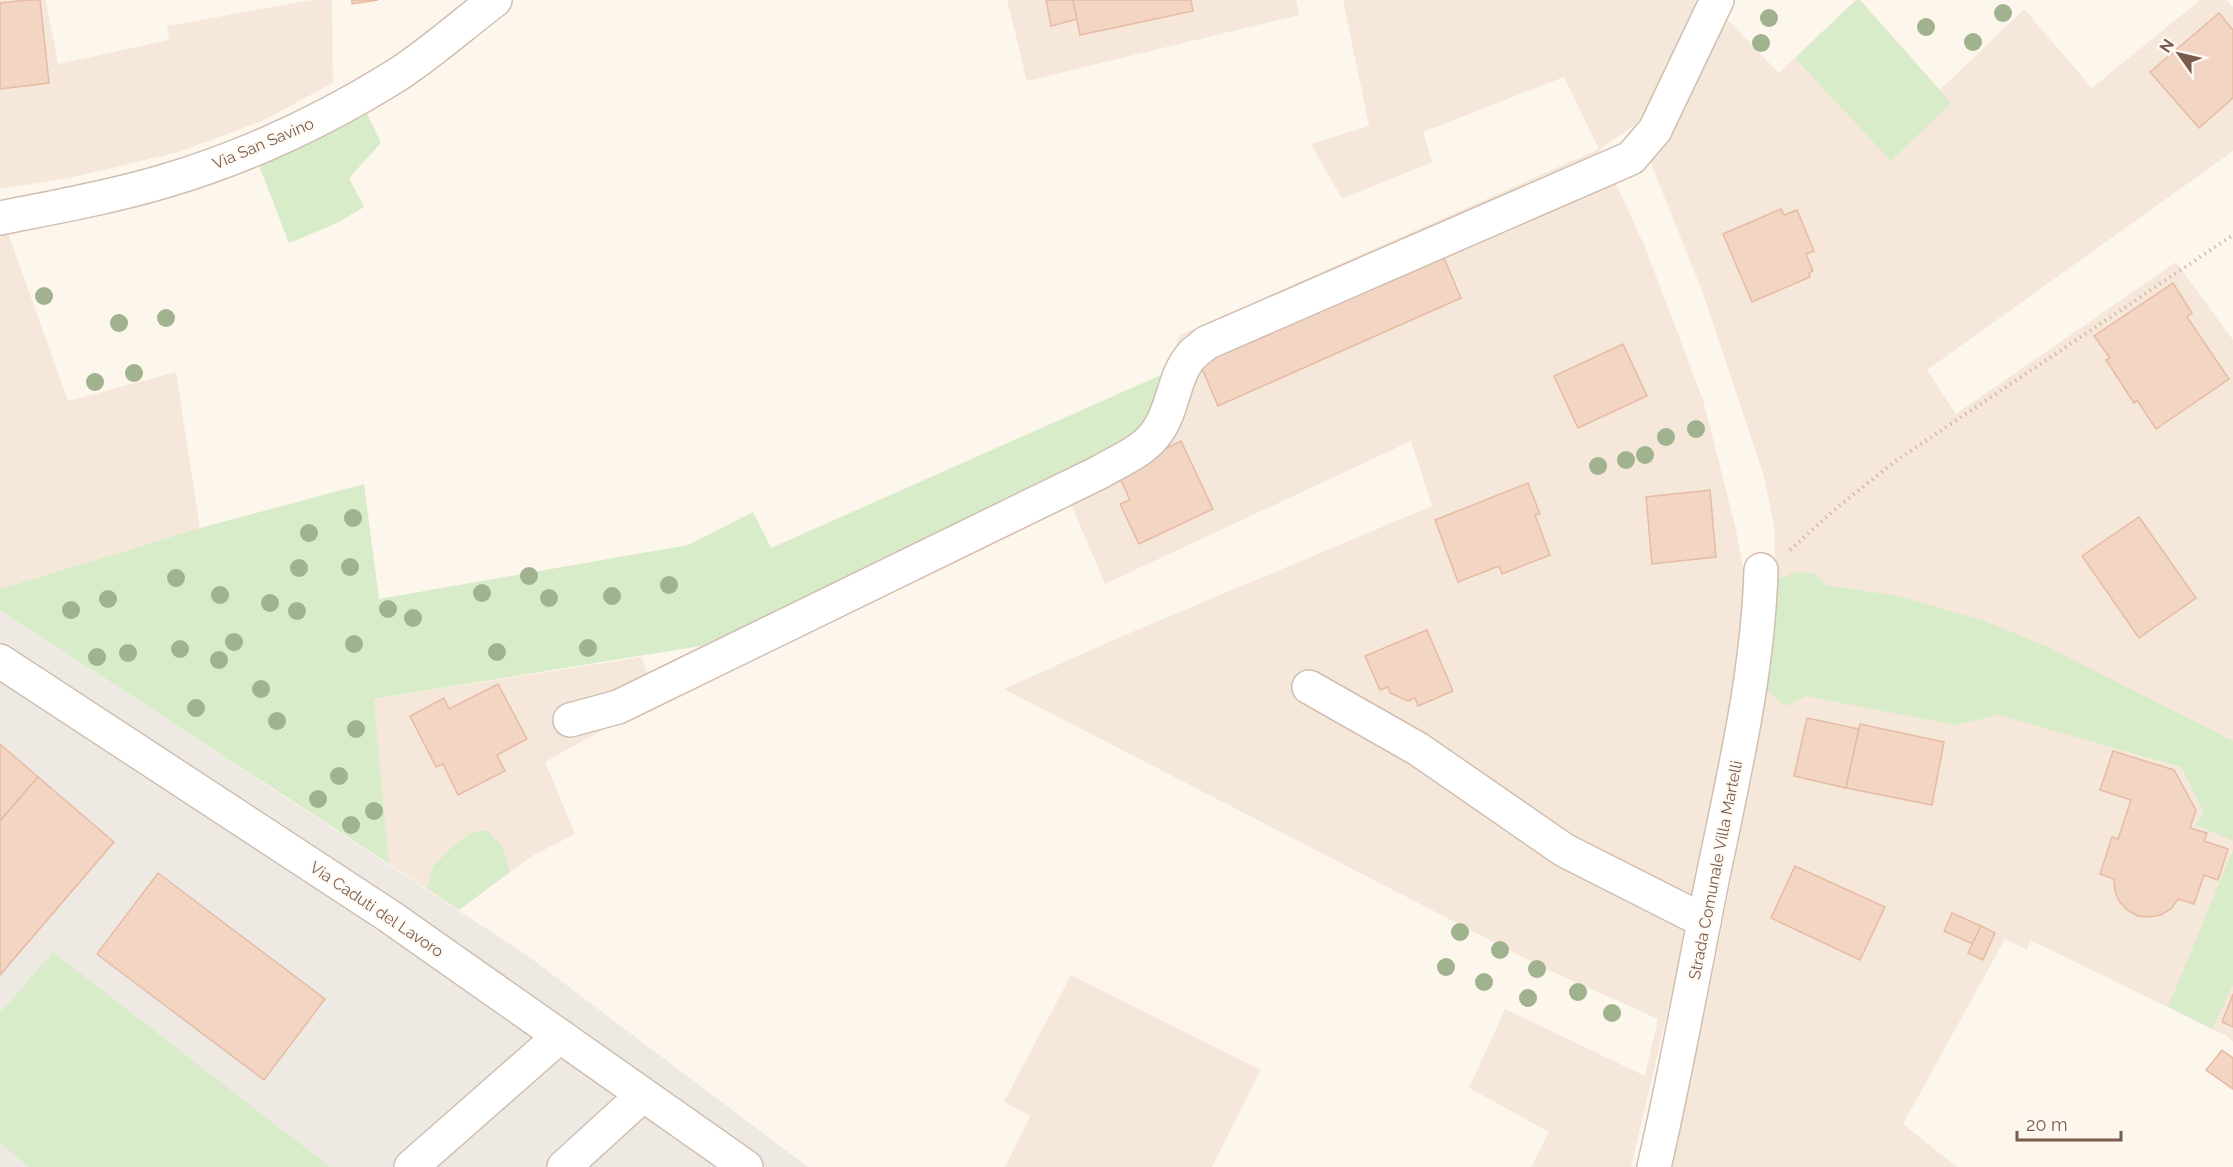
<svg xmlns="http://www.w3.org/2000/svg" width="2233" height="1167" viewBox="0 0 2233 1167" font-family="Raleway,sans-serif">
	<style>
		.residential { fill: #f5e8da }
		.industrial { fill: #efe9e4 }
		.green { fill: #d8ecc9 }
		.building { fill: #f3d5c3; stroke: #e6bba3; stroke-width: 1.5 }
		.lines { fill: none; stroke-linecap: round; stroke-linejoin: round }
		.minor-casing { stroke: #d1beb0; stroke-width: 36 }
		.path { stroke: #d9b8a5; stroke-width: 4; stroke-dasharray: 1.5 4.5; stroke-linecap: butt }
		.minor { stroke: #fff; stroke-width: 33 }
		.tree { fill: #a0b28e }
		.labels { text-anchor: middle; stroke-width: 4.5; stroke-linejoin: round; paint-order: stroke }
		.street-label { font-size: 16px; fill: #7a5c4d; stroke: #fffaf3 }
	</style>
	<rect width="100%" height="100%" fill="#fdf6ec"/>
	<g class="residential">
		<path d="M0,0H46L58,64L169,40L167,26L311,0H332L333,83L262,121L179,152L69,178L0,189Z"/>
		<path d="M1007,0H1296L1299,15L1027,81Z"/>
		<path d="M1343,0H1699L1652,100L1635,125L1600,149L1645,247L1703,400L1736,529L1746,584L1724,771L1631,1167H1531L1549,1132L1469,1088L1505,1009L1645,1076L1658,1019L1540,966L1004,689L1120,637L1432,506L1411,441L1105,584L1060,478L1148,416L1180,335L1599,149L1564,77L1423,132L1432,162L1342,199L1311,144L1369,126Z"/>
		<path d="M1856,0H1860L1940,90L2024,9L2092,88L2200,0H2227L2233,7V151L1927,370L1956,414L2176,262L2233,340V1042L2227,1036L2030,940L2027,950L2005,939L1903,1124L1957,1167H1664L1705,1011L1753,771L1767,691L1776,580L1774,524L1763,473L1702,291L1648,156L1720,12L1779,73Z"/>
		<path d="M7,230L68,401L176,372L200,528L0,589V231Z"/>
		<path d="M642,657L653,696L639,710L545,762L575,834L534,855L492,884L459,910L389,864L374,699Z"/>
		<path d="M1071,975L1261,1070L1212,1167H1005L1030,1116L1004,1102Z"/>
	</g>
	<path class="industrial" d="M0,610L528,956L808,1167H0Z"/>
	<g class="green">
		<path d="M1856,0H1860L1951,103L1891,161L1795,58Z"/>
		<path d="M363,105L381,143L349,178L364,207L335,224L289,243L258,163Z"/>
		<path d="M1163,374L1148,416L1124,445L725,642L374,699L389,864L0,610V589L200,528L364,484L379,599L688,545L753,512L771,548Z"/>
		<path d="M1796,572L1814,573L1826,585L1898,596L1982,620L2048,647L2233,741V841L2196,825L2203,811L2181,767L1999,715L1955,725L1806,696L1786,706L1767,691L1776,580Z"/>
		<path d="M487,830L502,846L510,872L459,910L427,888L433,866L449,850L472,832Z"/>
		<path d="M2233,850V985L2212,1029L2168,1007Z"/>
		<path d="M53,952L330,1167H29L0,1143V1013Z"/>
	</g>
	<g class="building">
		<path d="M28,0H40L49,83L0,89V3Z"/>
		<path d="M352,0H378L352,4Z"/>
		<path d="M1046,0H1073L1077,19L1051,26Z"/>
		<path d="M1073,0H1191L1193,11L1080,35Z"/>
		<path d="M2219,13L2233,30V98L2199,128L2150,72Z"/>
		<path d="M1781,209L1784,215L1797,210L1814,251L1806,254L1813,271L1809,273L1810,277L1752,302L1723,234Z"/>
		<path d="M1441,251L1461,298L1218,406L1197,357Z"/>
		<path d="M2173,283L2192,313L2187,317L2229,379L2156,429L2137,400L2134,403L2106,360L2110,358L2094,336Z"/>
		<path d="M1623,344L1647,396L1578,428L1554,376Z"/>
		<path d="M1181,441L1213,509L1139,544L1120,504L1130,500L1115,467L1154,454Z"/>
		<path d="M1528,483L1540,514L1535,515L1550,555L1502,574L1499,566L1458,582L1435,520Z"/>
		<path d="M1710,490L1716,557L1652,564L1646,497Z"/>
		<path d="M2139,517L2196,598L2139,638L2082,556Z"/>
		<path d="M1427,630L1453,691L1418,706L1415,698L1408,701L1390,693L1388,687L1380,690L1365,656Z"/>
		<path d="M498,684L527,739L497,755L505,771L458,795L443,764L436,767L410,716L444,698L449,709Z"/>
		<path d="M1807,718L1859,729L1846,788L1794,776Z"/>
		<path d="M1860,724L1944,742L1932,805L1846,788Z"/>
		<path d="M0,744L38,777L0,821Z"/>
		<path d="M2113,751L2174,770L2196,810L2190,828L2207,833L2204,841L2228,849L2218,880L2204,875L2194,904L2178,899L2171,909L2161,915L2149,917L2138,916L2127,910L2119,901L2115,891L2114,879L2100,874L2112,837L2118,839L2131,800L2100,790Z"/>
		<path d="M38,777L114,842L0,975V821Z"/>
		<path d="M1795,866L1885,907L1860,960L1771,918Z"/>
		<path d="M158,873L325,999L264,1080L97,954Z"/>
		<path d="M1952,913L1981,926L1973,944L1944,931Z"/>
		<path d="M1981,926L1995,933L1983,960L1968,953Z"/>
		<path d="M2233,994V1027L2222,1022Z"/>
		<path d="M2222,1050L2233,1058V1089L2206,1070Z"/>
	</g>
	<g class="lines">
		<g class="minor-casing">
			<g id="minor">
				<path d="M0,218C55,207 111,197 165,181C246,157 325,120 397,75C431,53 462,25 495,0"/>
				<path d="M0,661L389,916L746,1167"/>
				<path d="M1309,687L1418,749L1564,850L1704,921"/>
				<path d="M570,720L618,707L1100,472C1120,460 1144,451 1157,432C1174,409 1173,376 1192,355C1196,351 1202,347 1206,343L1631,158L1655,130L1717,0"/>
				<path d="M411,1167L560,1036"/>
				<path d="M564,1167L643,1095"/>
				<path d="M1654,1167C1676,1072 1693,976 1712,881C1733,778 1758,675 1761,570"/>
			</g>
		</g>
		<path class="path" d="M1790,550L1833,511L1894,462L2233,235"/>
		<use href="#minor" class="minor"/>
	</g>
	<g class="tree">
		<circle cx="2003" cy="13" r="9"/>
		<circle cx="1769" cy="18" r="9"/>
		<circle cx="1926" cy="27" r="9"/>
		<circle cx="1973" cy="42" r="9"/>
		<circle cx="1761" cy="43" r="9"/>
		<circle cx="44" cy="296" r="9"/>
		<circle cx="166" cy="318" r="9"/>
		<circle cx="119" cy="323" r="9"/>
		<circle cx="134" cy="373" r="9"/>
		<circle cx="95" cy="382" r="9"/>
		<circle cx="1696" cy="429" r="9"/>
		<circle cx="1666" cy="437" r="9"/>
		<circle cx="1645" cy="455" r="9"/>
		<circle cx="1626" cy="460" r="9"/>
		<circle cx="1598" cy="466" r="9"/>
		<circle cx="353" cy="518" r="9"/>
		<circle cx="309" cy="533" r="9"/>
		<circle cx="350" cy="567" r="9"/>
		<circle cx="299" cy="568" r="9"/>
		<circle cx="529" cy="576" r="9"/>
		<circle cx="176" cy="578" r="9"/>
		<circle cx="669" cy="585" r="9"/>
		<circle cx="482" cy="593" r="9"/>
		<circle cx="220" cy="595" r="9"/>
		<circle cx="612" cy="596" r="9"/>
		<circle cx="549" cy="598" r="9"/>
		<circle cx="108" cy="599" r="9"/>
		<circle cx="270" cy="603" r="9"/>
		<circle cx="388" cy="609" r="9"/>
		<circle cx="71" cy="610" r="9"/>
		<circle cx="297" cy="611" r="9"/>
		<circle cx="413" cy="618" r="9"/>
		<circle cx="234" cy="642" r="9"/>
		<circle cx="354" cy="644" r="9"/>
		<circle cx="588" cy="648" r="9"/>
		<circle cx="180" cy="649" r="9"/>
		<circle cx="497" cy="652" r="9"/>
		<circle cx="128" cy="653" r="9"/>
		<circle cx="97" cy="657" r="9"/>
		<circle cx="219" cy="660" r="9"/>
		<circle cx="261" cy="689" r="9"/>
		<circle cx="196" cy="708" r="9"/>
		<circle cx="277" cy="721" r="9"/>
		<circle cx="356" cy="729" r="9"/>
		<circle cx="339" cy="776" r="9"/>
		<circle cx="318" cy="799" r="9"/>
		<circle cx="374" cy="811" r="9"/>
		<circle cx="351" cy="825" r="9"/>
		<circle cx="1460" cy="932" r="9"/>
		<circle cx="1500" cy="950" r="9"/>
		<circle cx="1446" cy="967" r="9"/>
		<circle cx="1537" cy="969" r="9"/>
		<circle cx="1484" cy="982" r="9"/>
		<circle cx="1578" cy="992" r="9"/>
		<circle cx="1528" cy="998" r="9"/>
		<circle cx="1612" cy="1013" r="9"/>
	</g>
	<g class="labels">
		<g class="street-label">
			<text transform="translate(263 143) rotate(-23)" y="6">Via San Savino</text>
			<text transform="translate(1715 870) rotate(-79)" y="6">Strada Comunale Villa Martelli</text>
			<text transform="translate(377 909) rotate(34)" y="6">Via Caduti del Lavoro</text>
		</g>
	</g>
	<g transform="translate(2179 54) rotate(304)" stroke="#fffaf3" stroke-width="4.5" paint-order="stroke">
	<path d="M0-4.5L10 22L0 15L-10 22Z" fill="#7a5c4d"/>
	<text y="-9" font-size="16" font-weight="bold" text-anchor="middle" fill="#7a5c4d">N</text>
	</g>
	<path d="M2017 1131v9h104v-9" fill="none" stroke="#7a5c4d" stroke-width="3"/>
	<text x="2026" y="1131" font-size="18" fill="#7a5c4d" stroke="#fffaf3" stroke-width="4.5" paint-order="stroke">20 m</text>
</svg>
